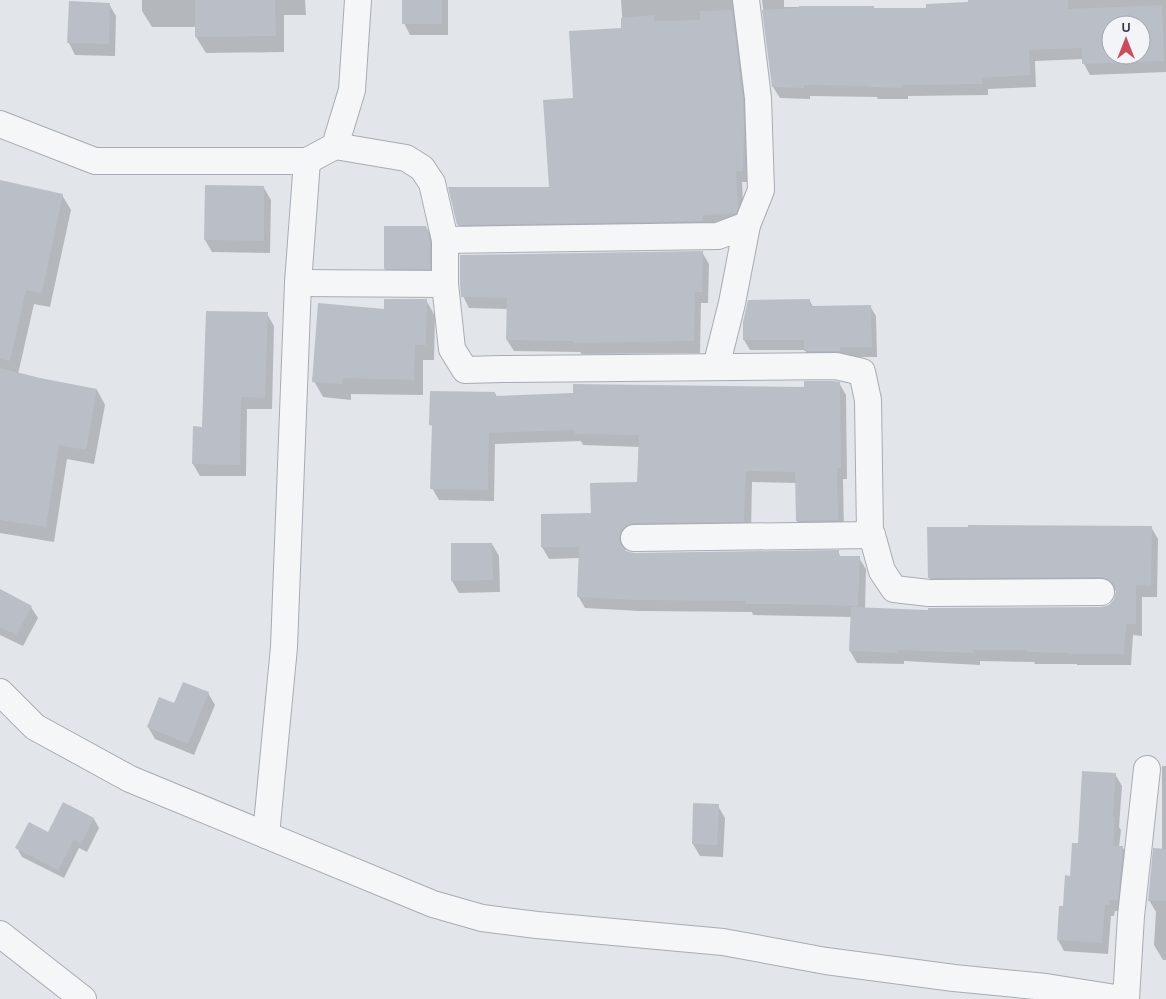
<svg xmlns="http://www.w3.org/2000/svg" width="1166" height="999" viewBox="0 0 1166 999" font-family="Karla,sans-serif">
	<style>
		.shadow { fill: #0003; fill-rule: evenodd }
		.building { fill: #babec7; fill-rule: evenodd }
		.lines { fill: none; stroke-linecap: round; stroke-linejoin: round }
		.street-casing { stroke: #a7acb4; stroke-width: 28 }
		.street { stroke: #f5f6f8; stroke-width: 26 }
	</style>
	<rect width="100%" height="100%" fill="#e2e5ea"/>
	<g class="shadow">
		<path d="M142,0H305L306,15H284V52L206,53L196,37V27H152L142,11Z"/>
		<path d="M404,0H448V35H410L404,23Z"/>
		<path d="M621,0H743L749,112V182H742L744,220L742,224L465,236L458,224L550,189L575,100L623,29Z"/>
		<path d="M762,0H784V7H873L874,9H927L1000,0H1166V72L1090,75L1084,64V59L1035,61L1036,87L988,89V95L908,96V99H878L877,97L810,96V99L780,98L773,87ZM1111,25H1141V55H1111Z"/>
		<path d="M109,4L116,16L115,56L75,55L69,43Z"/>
		<path d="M0,182L62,195L71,210L50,307L34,304L18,374L97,390L105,405L94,464L67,459L54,542L0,533Z"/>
		<path d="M264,188L271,200L270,253L212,252L205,240Z"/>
		<path d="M426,227L433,239L436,280H392L385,268Z"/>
		<path d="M702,252L709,264L708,303H701L700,353L582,354L580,352L514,351L507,340L508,309L469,308L463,296Z"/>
		<path d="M426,300L435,316L434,360H423V395L351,394V400L323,397L314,381L385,310Z"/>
		<path d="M810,301L813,307L870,306L876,316L877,357H845L811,361L805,350H750L744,340V322Z"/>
		<path d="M267,314L274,326L272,409H247L246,476H200L193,464L204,428Z"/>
		<path d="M839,383L846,395L847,479H843L844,532H804L797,521L796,483L752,482L751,533L627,542L625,552L634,554L838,552L841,557L859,558L866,569L865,609L930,611L1102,608L1110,606L1115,600L1117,591L1109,589H936L929,577L1151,527L1158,539L1157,597H1142V636L1133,635L1131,665H1077V664H1035L1034,662L980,661V665L904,661V664L857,663L850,651L851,617L753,615L752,612L640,611L585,608L578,596L580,558L549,559L542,547V515H592L638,484L640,447L583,445L581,441L495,444L494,501L439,500L432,488L433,428L431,425L495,393L497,397L806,388Z"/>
		<path d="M492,544L499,556L500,592L459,593L452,581V545Z"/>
		<path d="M0,591L31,607L38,618L23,646L0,635Z"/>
		<path d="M208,693L215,705L194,755L155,739L148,727L175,705Z"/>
		<path d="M1162,766H1166V960H1163L1154,945L1156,912L1149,900L1162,850Z"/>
		<path d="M1115,774L1122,786L1119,827L1121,830L1119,847L1123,848L1129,859L1123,911H1115L1114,916H1111L1108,954L1064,951L1058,940L1064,907L1079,845Z"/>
		<path d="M64,804L94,819L99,828L87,852L79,848L64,878L22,857L17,848L48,834Z"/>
		<path d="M718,806L725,818L723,857L700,856L693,844Z"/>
	</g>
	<g class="building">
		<path d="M195,0H275L276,36L195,37Z"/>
		<rect x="402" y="0" width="40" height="24"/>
		<path d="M968,0H1068V9L1162,5L1164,61L1082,64V48L1029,50L1030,75L982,78V84L902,85V88L870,87V86L804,85V88L772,87L762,10L799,8V6H874V8H926V4L968,2ZM1111,25H1141V55H1111Z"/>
		<path d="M69,1L110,3L109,44L67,43Z"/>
		<path d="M732,10L743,99L744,126L743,171H736L738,208L736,213L703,215V221L457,225L448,187H549L543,100L573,98L569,31L621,28V18L654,15V21L700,20V11Z"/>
		<path d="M0,180L63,194L42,293L26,290L10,361L0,359Z"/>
		<path d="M205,185L264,186V241L204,240Z"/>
		<path d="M384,226H426L430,242V269H384Z"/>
		<path d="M703,251L702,292H695L694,341L574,343V341L506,340L507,298L461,297L460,283V255Z"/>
		<path d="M384,299H427L426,345H415L414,380L343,378L342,384L312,382L318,303L384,309Z"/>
		<path d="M810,299V306L871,305L872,347H840V351H804V340H743V322L748,300Z"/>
		<path d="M206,311L268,312L265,398L241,397L240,465L192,464L193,426L202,427Z"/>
		<path d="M0,368L40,378L97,389L86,450L59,445L46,527L0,520Z"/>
		<path d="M804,381H834L840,382L841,468H837L838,520L796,521L795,472L746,471L744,522L634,523L627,525L621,530L619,539L621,545L626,551L634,553L839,550V556H860L858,606L781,604H745V601L633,600L577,597L579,547H541V514L591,513L590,483L637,482L639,435L575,434V430L489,433L488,490L430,489L432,425H429L430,391L495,392V396L573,393V384L804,387Z"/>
		<path d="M968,525L1152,526L1151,586L1136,585V624H1126L1124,654H1069V653L1027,652V650H973V653L898,650V653L849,651L851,607L928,610V608L1101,607L1109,605L1114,599L1116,591L1114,584L1108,579L1101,577L928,578L927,527H968Z"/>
		<path d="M451,543H492L493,580L451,581Z"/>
		<path d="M0,589L32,606L16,635L0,627Z"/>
		<path d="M183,682L209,692L188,744L147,727L159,697L174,703Z"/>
		<path d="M1082,771L1116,773L1113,817H1115L1113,846H1123L1118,900H1109V905H1105L1102,943L1057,940L1059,906H1063L1065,875L1070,876L1072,843H1078Z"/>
		<path d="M63,802L94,818L81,844L74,840L58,870L15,848L29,822L48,832Z"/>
		<path d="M693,803L719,804L717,845L692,844Z"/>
		<path d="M1153,848L1166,849V901H1148Z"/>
	</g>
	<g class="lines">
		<g class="street-casing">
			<g id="street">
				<path d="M0,124L95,161H307L335,146L352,90L358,0"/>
				<path d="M335,146L406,158L422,168L432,183L445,240L718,236L747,225L761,190L758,98L746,0"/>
				<path d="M298,283L445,284L452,349L465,370L502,369L836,366L862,372L868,400L870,533L872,535L882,571L894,589L929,593L1101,592"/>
				<path d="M445,284V240"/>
				<path d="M716,367L732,303L747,225"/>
				<path d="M634,538L872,535"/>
				<path d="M0,692L35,727L130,779L433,904L482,918L537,925L723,942L826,961L954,978L1046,987L1122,999"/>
				<path d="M266,835L284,647L298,283L307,161"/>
				<path d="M0,934L83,999"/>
				<path d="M1126,999L1131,916L1147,769"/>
			</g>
		</g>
		<use href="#street" class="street"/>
	</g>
	<g transform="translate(1126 40)"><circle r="24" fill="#f2f4f7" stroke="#a2a7af"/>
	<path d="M0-4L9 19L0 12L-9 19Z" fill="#cb4c5c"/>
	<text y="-8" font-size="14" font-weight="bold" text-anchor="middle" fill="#2b3342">U</text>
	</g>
</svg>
